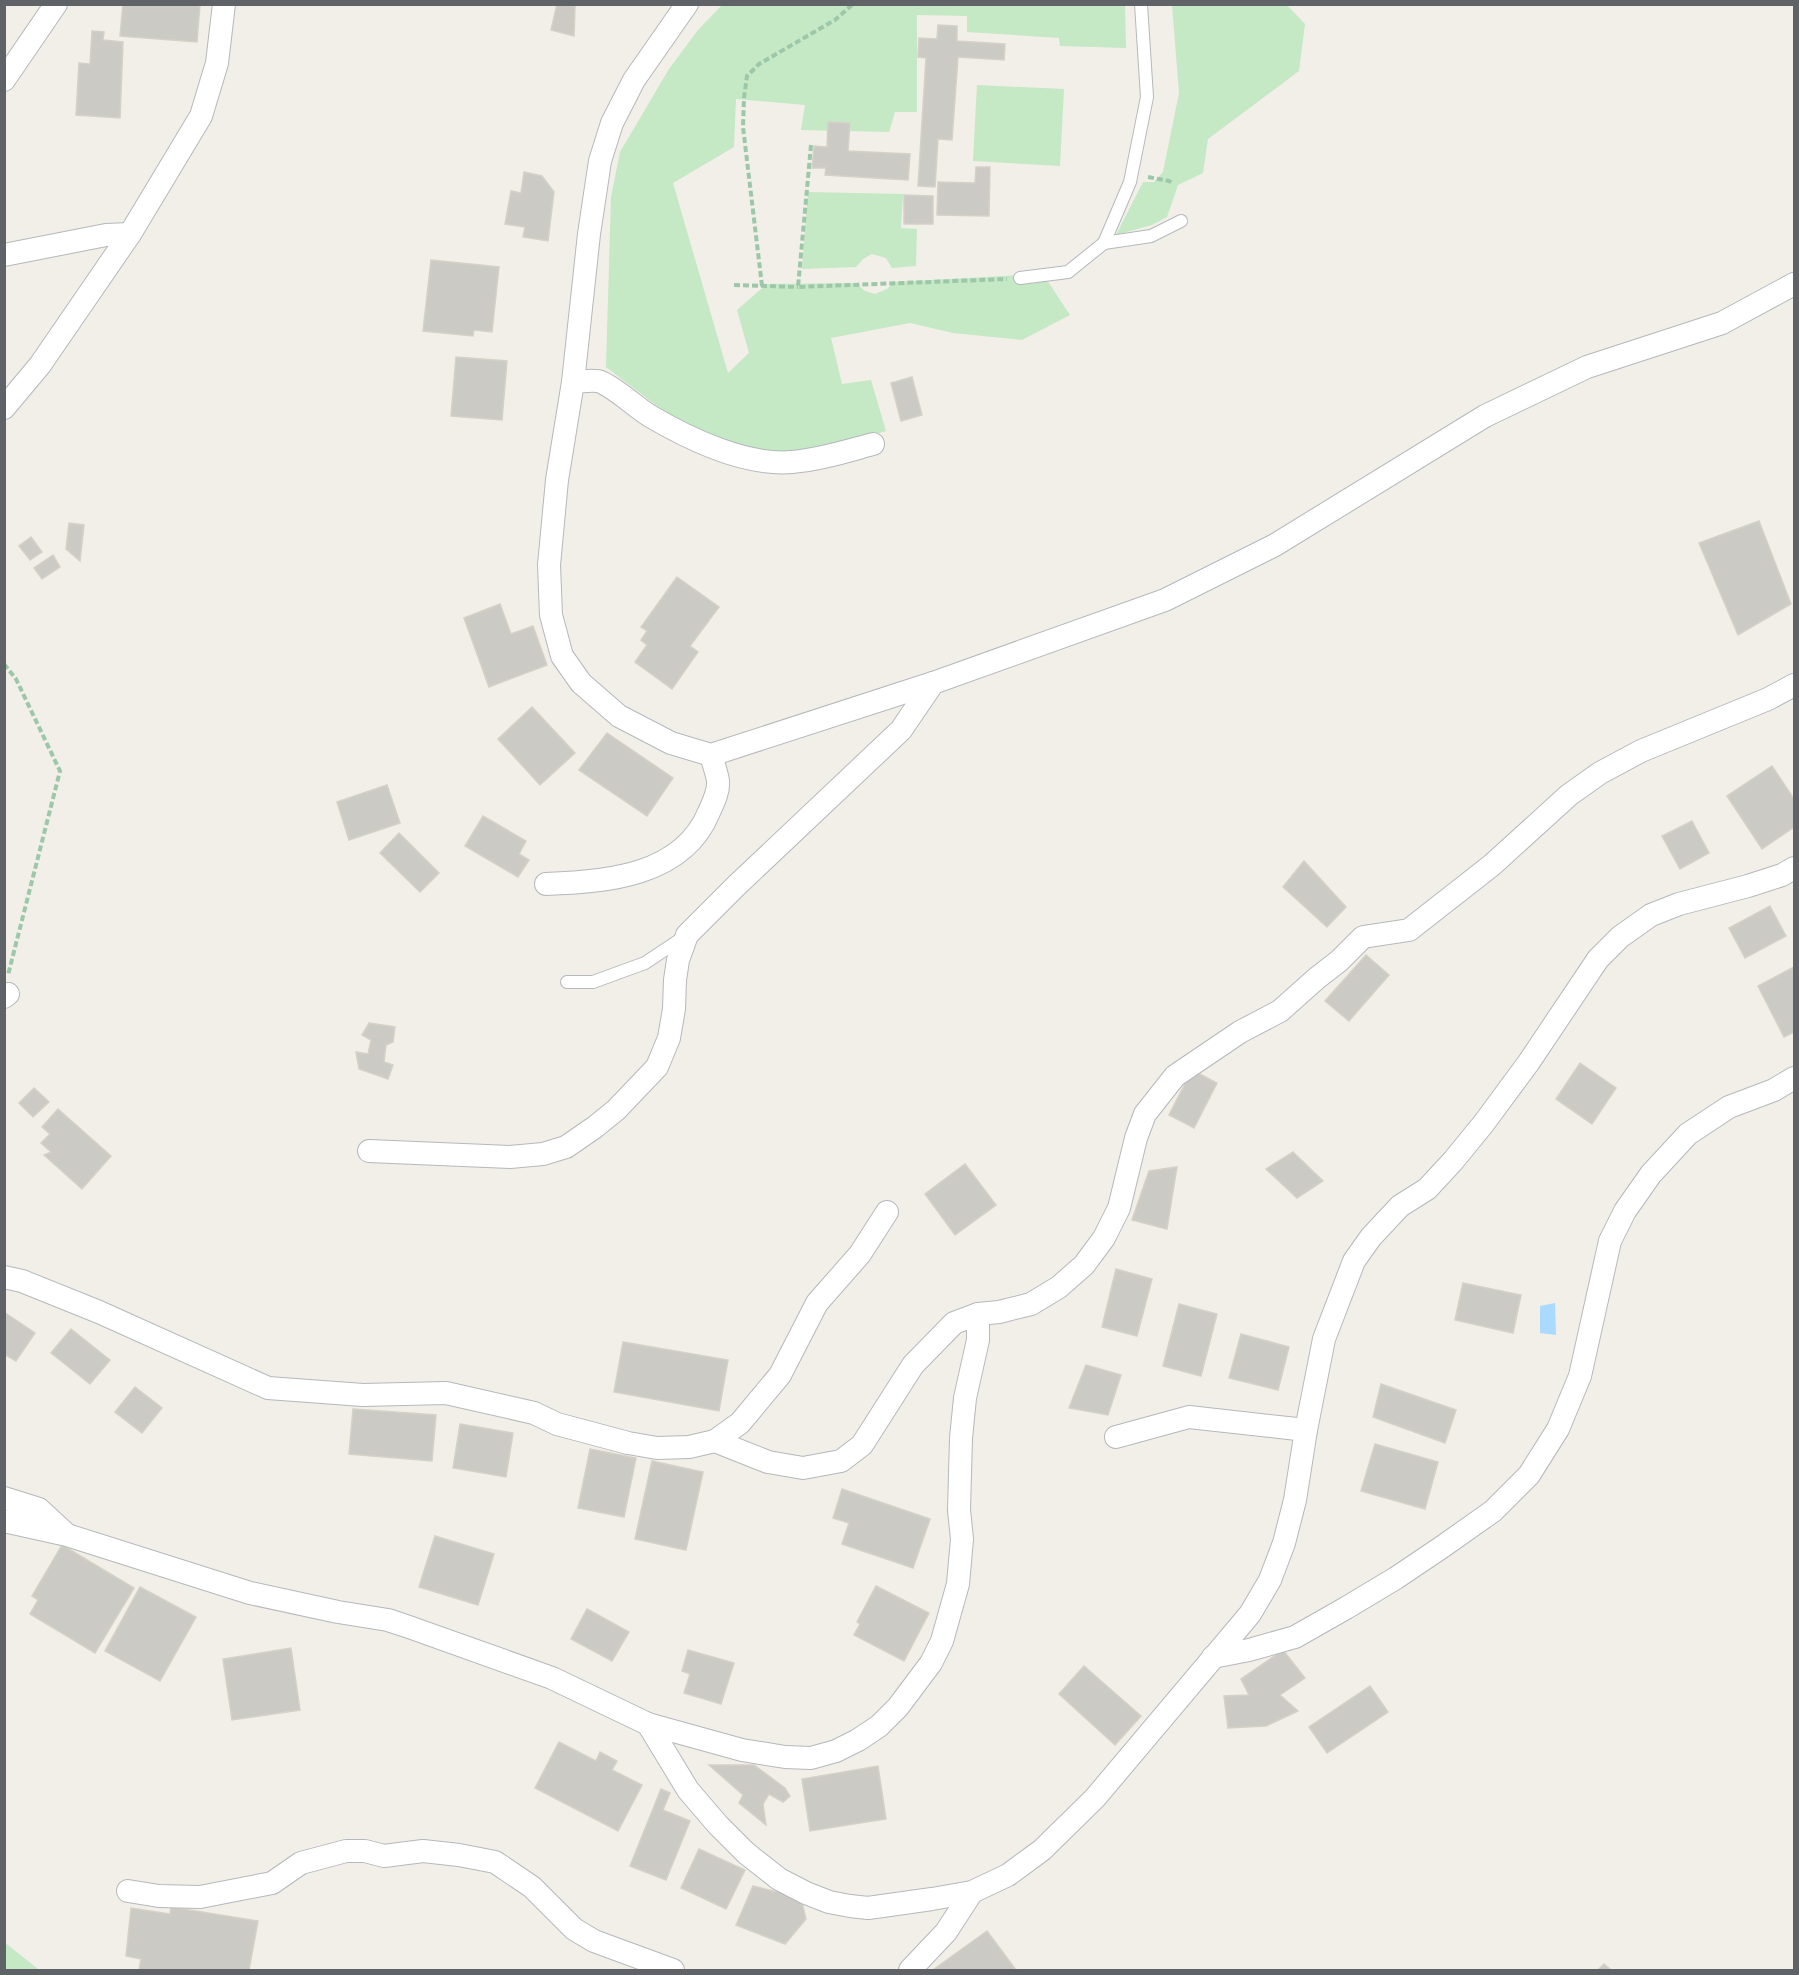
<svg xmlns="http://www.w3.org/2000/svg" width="1799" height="1975" viewBox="0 0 1799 1975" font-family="'Asap Condensed',sans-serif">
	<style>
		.green { fill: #c5e8c5 }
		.water { fill: #aadaff }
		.building { fill: #cccac5; stroke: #d6d1c6; stroke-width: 1.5 }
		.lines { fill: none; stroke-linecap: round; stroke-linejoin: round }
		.lane-casing { stroke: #b5b8bc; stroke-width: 14 }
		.street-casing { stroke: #b5b8bc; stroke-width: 24 }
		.path { stroke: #9cc7a9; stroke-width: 4; stroke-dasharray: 6 3; stroke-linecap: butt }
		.lane { stroke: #fff; stroke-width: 12 }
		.street { stroke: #fff; stroke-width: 22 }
	</style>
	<rect width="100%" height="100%" fill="#f1efe8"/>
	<g class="green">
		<path d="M722,5H1125L1126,48L1060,46L1059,38L967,32V16L917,15V112H895L889,132L801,130L805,105L736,99L734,147L673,183L728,373L749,353L737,310L767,284L856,283L865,291L875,294L887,289L894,282L1043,274L1070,315L1022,340L953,333L910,323L831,338L842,384L871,380L886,431L802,456L759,455L678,422L606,367L611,197L620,152L669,69L698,30Z"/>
		<path d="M1172,5H1287L1305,24L1299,71L1208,139L1203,173L1178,185L1167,217L1152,225L1116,235L1143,182H1154L1163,172L1179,93Z"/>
		<path d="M977,85L1064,89L1060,166L973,161Z"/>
		<path d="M808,192L903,194L901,228L917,229L916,266L892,268L886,258L872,254L863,259L856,267L802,269Z"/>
		<path d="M4,1942L38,1969V1970H5Z"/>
	</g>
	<path class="water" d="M1555,1303L1556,1335L1540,1333V1306Z"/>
	<g class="building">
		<path d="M123,4H200L197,42L120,36Z"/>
		<path d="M557,4L575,6L574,36L551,30Z"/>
		<path d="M938,25L957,26V41L1005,44L1004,60L958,57L952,140L938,139L935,187L918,186L926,58L918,57L919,38L937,39Z"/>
		<path d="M92,31L104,32L103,40L123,42L120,118L76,115L79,63L90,64Z"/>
		<path d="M828,122L850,123L848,151L910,154L908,180L825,175L826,168H812L814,146L827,147Z"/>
		<path d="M976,167H990L989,216L937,215L938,182L975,183Z"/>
		<path d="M524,172L542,176L554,192L548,241L523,237L525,227L505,224L511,191L521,193Z"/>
		<path d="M904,195L933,196V224H904Z"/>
		<path d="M431,260L499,267L492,332L474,330L473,336L423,331Z"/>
		<path d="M456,357L507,361L502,420L451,416Z"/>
		<path d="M912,377L922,415L901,421L891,383Z"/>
		<path d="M1759,521L1791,604L1738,635L1699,543Z"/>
		<path d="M69,523L84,525L80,561L66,549Z"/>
		<path d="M31,537L42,552L30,560L19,546Z"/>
		<path d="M53,555L60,567L42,579L34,568Z"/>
		<path d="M677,577L719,607L690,646L698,652L672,689L635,662L647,645L641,640L647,631L641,627Z"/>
		<path d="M500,604L511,634L533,626L547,665L489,687L464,618Z"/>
		<path d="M532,707L575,753L540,785L498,739Z"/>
		<path d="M607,733L673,778L647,816L579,770Z"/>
		<path d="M1772,766L1794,799V827L1762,849L1727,796Z"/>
		<path d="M387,785L400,823L349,840L337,802Z"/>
		<path d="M483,816L526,841L519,854L529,860L518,877L465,846Z"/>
		<path d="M1692,821L1709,853L1680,869L1662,836Z"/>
		<path d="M399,833L439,873L420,892L380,853Z"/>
		<path d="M1304,861L1346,907L1327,927L1283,887Z"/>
		<path d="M1770,906L1786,936L1745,958L1729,928Z"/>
		<path d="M1366,955L1389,975L1349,1021L1325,1001Z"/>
		<path d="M1794,967V1032L1784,1037L1758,986Z"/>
		<path d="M369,1023L395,1027L393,1042L386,1045L384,1062L393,1065L388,1079L359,1069L356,1052L368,1054L371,1040L362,1035Z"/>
		<path d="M1580,1063L1616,1088L1592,1124L1556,1099Z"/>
		<path d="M1192,1070L1217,1083L1194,1128L1169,1115Z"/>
		<path d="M34,1088L49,1102L33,1117L19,1103Z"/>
		<path d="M58,1109L111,1156L82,1189L44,1155L51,1152L41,1143L50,1134L42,1127Z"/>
		<path d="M1293,1152L1323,1181L1297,1198L1266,1169Z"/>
		<path d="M965,1164L996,1205L955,1235L925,1194Z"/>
		<path d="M1177,1167L1167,1229L1132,1220L1149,1171Z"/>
		<path d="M1116,1269L1152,1279L1137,1336L1102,1327Z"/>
		<path d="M1463,1283L1521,1295L1513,1333L1455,1320Z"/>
		<path d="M1179,1304L1217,1314L1201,1376L1163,1366Z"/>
		<path d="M4,1312L35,1333L16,1361L4,1354Z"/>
		<path d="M71,1329L110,1360L90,1384L51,1353Z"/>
		<path d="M1241,1334L1289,1347L1278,1390L1229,1378Z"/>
		<path d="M623,1342L728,1360L719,1411L614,1392Z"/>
		<path d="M1086,1365L1121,1375L1108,1415L1069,1408Z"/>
		<path d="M1381,1384L1456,1410L1445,1443L1373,1417Z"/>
		<path d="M135,1387L162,1408L142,1433L115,1412Z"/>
		<path d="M353,1409L436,1415L432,1461L349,1454Z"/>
		<path d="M460,1424L513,1433L506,1477L453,1468Z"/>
		<path d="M1375,1444L1438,1462L1425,1509L1361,1491Z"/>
		<path d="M590,1449L636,1458L624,1517L578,1508Z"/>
		<path d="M652,1461L703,1472L686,1550L635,1539Z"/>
		<path d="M842,1489L930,1519L913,1568L842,1544L849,1523L833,1518Z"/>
		<path d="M435,1536L494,1554L478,1605L419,1587Z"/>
		<path d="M62,1545L134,1588L95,1653L30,1614L38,1600L32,1596Z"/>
		<path d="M876,1586L929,1613L904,1661L854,1635L860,1624L857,1622Z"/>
		<path d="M140,1587L196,1617L160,1681L105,1651Z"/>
		<path d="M587,1609L629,1632L612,1661L571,1639Z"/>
		<path d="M291,1648L300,1710L232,1720L223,1659Z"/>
		<path d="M688,1650L734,1663L721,1704L684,1693L690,1674L682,1671Z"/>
		<path d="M1283,1650L1305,1678L1280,1695L1298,1711L1266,1726L1228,1728L1224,1696L1249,1695L1241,1679Z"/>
		<path d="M1084,1666L1141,1716L1115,1745L1059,1694Z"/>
		<path d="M1370,1686L1388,1712L1327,1753L1309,1727Z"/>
		<path d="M559,1742L596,1761L600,1752L617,1761L612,1770L642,1785L618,1831L535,1788Z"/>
		<path d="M709,1765H754L785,1788L790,1796L783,1802L769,1794L763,1804L766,1825L739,1803L743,1795Z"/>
		<path d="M878,1766L886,1819L810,1831L802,1779Z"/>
		<path d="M661,1789L670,1793L663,1810L690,1821L666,1880L630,1866Z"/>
		<path d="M699,1849L745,1870L726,1909L681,1888Z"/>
		<path d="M753,1886L801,1898L806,1919L785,1944L736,1925Z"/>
		<path d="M171,1907L258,1921L249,1970H139L141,1959L126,1956L131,1908L170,1914Z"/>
		<path d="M987,1931L1016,1970H933Z"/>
		<path d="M1604,1964L1611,1970H1598Z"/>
	</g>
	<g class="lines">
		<g class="lane-casing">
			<g id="lane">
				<path d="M1104,243L1151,236L1181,221"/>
				<path d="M1020,278L1068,272L1104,243L1130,182L1147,97L1141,4"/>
				<path d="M567,982H593L645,963L684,937"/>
			</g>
		</g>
		<g class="street-casing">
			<g id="street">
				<path d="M687,4L634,80L612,123L600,161L589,234L573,382L557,480L549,565L551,615L562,656L581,683L619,716L671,743L711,755L933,683L1165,600L1275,545L1485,416L1587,367L1722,323L1794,284"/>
				<path d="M4,80L56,4"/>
				<path d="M4,255L106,235L130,234"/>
				<path d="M573,382C581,382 594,379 601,382C617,389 634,406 650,416C689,439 746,466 792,462C819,460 847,451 873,444"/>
				<path d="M4,408L40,365L130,234L201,116L217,63L224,4"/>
				<path d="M546,884C606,882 683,876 709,812C713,803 719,792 718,781C717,773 713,763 711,755"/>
				<path d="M4,997L8,994"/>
				<path d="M369,1151L510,1157L543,1154L566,1147L595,1127L616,1110L657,1067L669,1038L674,1009L675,980L678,960L687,935L736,886L901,730L933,683"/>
				<path d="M4,1277L22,1281L99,1312L268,1388L363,1395L446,1393L534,1413L557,1424L628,1443L657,1448L689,1447L715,1441L768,1462L803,1468L841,1461L862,1445L913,1365L954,1323L978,1314V1340L965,1398L961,1438L959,1510L962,1539L958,1584L942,1641L931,1663L898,1707L879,1726L858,1740L836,1751L811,1758L785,1757L742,1750L648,1724L552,1678L409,1627L388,1620L338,1612L250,1593L67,1535L4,1521"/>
				<path d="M978,1314L999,1312L1031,1304L1059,1287L1084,1265L1104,1238L1119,1208L1136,1138L1145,1114L1175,1076L1240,1032L1280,1011L1317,978L1339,961L1363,937L1409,930L1492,865L1569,795L1600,773L1641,751L1768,699L1794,685"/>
				<path d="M1116,1437L1189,1417L1306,1430"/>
				<path d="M715,1441L740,1423L780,1375L817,1303L860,1254L887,1212"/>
				<path d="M4,1498L39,1509L66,1534"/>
				<path d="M1213,1657L1249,1650L1295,1637L1346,1608L1396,1578L1442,1547L1493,1511L1529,1475L1558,1429L1580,1376L1610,1241L1625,1211L1651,1174L1688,1134L1729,1107L1774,1090L1794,1078"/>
				<path d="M648,1724L688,1790L718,1825L746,1853L779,1879L806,1893L829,1902L850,1906L868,1908L932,1899L972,1892L1008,1875L1042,1850L1095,1798L1250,1614L1270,1580L1284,1543L1295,1500L1306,1430L1324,1339L1354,1261L1371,1237L1400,1206L1427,1189L1453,1161L1484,1123L1529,1062L1598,959L1620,937L1651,915L1679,904L1748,886L1782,875L1794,868"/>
				<path d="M128,1891L159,1896L200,1897L272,1883L301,1863L346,1851H365L384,1856L423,1851L459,1855L495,1862L532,1887L574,1929L594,1941L673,1970"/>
				<path d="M910,1970L946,1932L972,1892"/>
			</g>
		</g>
		<g class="path">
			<path d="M811,145L798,287L1007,279"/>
			<path d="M1148,177L1169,181L1172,183"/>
			<path d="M734,285L798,287"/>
			<path d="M762,286L743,127L744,98L747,76L759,64L835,20L853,4"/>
			<path d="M4,664L16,679L60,771L8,975"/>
		</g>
		<use href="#lane" class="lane"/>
		<use href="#street" class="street"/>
	</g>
	<rect width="1799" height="1975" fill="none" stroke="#5f6368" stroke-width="12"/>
</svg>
